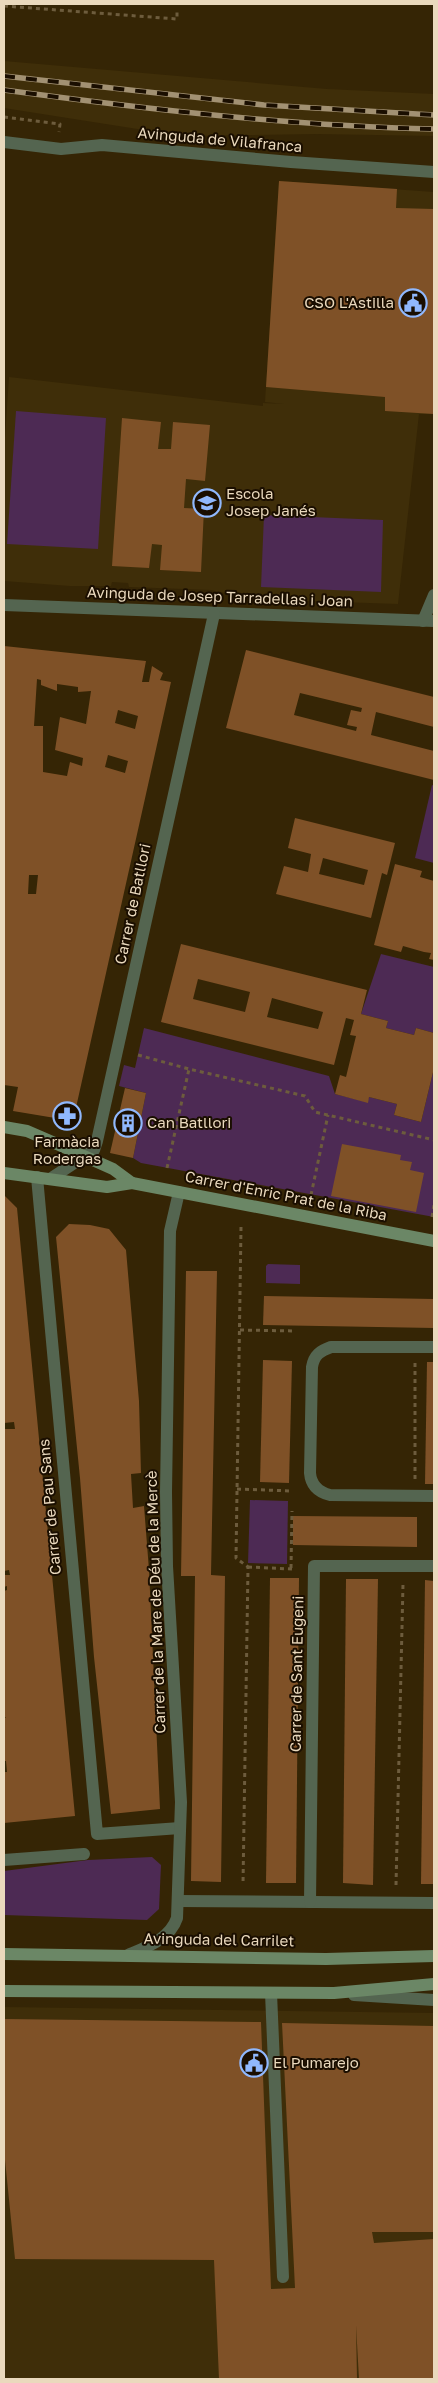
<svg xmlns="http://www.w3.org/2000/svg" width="438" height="2383" viewBox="0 0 438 2383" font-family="'Golos Text',sans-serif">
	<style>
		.built { fill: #3f2e09 }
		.green { fill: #4d2a54 }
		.building { fill: #7f5127; fill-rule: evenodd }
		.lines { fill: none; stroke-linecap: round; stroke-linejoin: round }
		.path { stroke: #6d5c3d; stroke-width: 3; stroke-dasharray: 4 4; stroke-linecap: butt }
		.lane { stroke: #546550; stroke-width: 12 }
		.street { stroke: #546550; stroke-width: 12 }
		.secondary { stroke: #6b8766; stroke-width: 12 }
		.rail-casing { stroke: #a29173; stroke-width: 5.5 }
		.rail { stroke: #1a0e00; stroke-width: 4; stroke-dasharray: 11; stroke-linecap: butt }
		.labels { text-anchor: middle; stroke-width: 4; stroke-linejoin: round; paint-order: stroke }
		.street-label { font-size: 15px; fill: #ead9bd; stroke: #1a0e00 }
		.poi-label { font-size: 15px; fill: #ead9bd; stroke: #1a0e00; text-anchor: start }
	</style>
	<rect width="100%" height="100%" fill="#352505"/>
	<g class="built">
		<path d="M4,61L327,89L434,94V136L317,134L182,136L4,108Z"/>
		<path d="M279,181L434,192V414H419L398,604L253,599L211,590L129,587L128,583L112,582L111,586H70L4,581V452L9,377L263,406V403L284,404L265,402Z"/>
		<path d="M4,2007L434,2013V2379H4Z"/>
	</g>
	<g class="green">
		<path d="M16,411L106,418L98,549L7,544Z"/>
		<path d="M264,515L383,520L381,592L261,587Z"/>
		<path d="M432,785L434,786V863L415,858Z"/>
		<path d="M381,954L434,967V1033L416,1028L414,1035L386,1028L388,1021L361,1014Z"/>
		<path d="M144,1028L329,1076L335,1094L367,1102L369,1097L397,1104L394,1115L421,1122L434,1068V1217L141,1163L133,1158L146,1093L119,1086L124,1065L135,1068Z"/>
		<path d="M268,1264L300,1265V1284L266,1283V1266Z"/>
		<path d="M250,1500L288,1501L287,1564L248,1563Z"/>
		<path d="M152,1857L161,1865L159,1909L147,1920L4,1915V1871L88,1860Z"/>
	</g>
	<g class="building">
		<path d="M279,181L397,189L396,208L434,209V414L385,411V397L266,387Z"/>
		<path d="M122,418L161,422L158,449H171L173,422L210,425L205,481L186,479L184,508L204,509L201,572L160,570L162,545L152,544L149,568L112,566Z"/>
		<path d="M4,646L146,661L142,682H149L152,666L163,673L160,680L171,682L73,1121L13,1111L18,1087L4,1085ZM37,679L41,680V685L57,691V684L78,687V692L91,691L86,724L60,717L55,750L83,758L82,766L70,762L67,776L43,772V726H34ZM118,710L138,716L135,729L115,723ZM108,755L128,761L125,773L105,767ZM29,875H38L36,894H28Z"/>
		<path d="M246,650L434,697V727L376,712L371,735L434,751V780L226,728ZM300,693L362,708L361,712L351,710L347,725L357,727L356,731L294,715Z"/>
		<path d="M295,818L395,843L387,875L382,873L371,918L276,894L284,866L308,872L311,854L288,848ZM323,858L368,870L364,885L319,874Z"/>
		<path d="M395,864L422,871L420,877L434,881V960L429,959L431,953L424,952L403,946L401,952L374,945Z"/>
		<path d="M181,944L367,990L361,1014L388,1021L386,1028L414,1035L416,1028L434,1033V1068L421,1122L394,1115L397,1104L369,1097L368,1103L335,1094L340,1075L346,1077L356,1036L350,1035L354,1020L346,1018L334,1065L161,1022ZM198,979L250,992L245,1012L193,999ZM272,998L323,1012L318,1029L267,1017Z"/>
		<path d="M125,1088L146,1093L133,1158L110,1153Z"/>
		<path d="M342,1144L401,1155L400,1160L412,1162L410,1170L424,1173L416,1212L331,1196Z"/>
		<path d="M4,1195L17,1208L75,1816L4,1823V1772H7L6,1761H4V1718H6L4,1716V1591L7,1590V1586L4,1587V1575H10L9,1570L4,1571V1429H15L14,1422L4,1423Z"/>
		<path d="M69,1224L90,1225L109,1229L126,1250L139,1401L141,1473L131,1474L133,1508L144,1506L149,1570L160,1809L111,1814L94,1657L80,1478L56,1237Z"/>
		<path d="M186,1271H217L211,1575L225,1576L221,1882L191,1881L195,1576H181Z"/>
		<path d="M264,1296L434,1299V1328L263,1325Z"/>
		<path d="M263,1360L292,1361L289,1483L260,1482Z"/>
		<path d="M427,1362H434V1484H425Z"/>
		<path d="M293,1516L417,1517V1547L293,1545Z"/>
		<path d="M270,1578H299L296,1883H266Z"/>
		<path d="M346,1579H378L373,1885L343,1883Z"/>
		<path d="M425,1580L434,1581V1884H421Z"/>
		<path d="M4,2019L261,2022L271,2289L295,2288L282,2023L434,2026V2232H372L374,2243L434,2239V2379H359L356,2325L357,2379H219L214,2260L15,2259L4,2150Z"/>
	</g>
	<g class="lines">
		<g class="path">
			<path d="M4,6L177,19V9"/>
			<path d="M4,117L60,124L59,132"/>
			<path d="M138,1055L189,1069L305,1096L315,1112L434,1140"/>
			<path d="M167,1168L189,1069"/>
			<path d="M311,1195L328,1115"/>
			<path d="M432,1217L434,1205"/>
			<path d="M241,1227L236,1558L248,1567L243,1884"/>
			<path d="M240,1330L296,1331"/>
			<path d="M415,1479V1363"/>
			<path d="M237,1489L292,1491"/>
			<path d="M248,1567L292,1569"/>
			<path d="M291,1568L292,1511"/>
			<path d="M396,1885L403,1584"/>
		</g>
		<path class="lane" d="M271,1993L283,2277"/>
		<g class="street">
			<path d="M4,142L61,149L102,145L291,162L434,172"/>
			<path d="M4,605L434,621"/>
			<path d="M423,621L434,595"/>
			<path d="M37,1177L97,1834L180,1828"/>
			<path d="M50,1179L94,1150L97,1141L214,614"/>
			<path d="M434,1347H331C320,1351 314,1355 312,1367L310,1473C311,1485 318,1492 330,1495L434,1496"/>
			<path d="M4,1860L84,1854"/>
			<path d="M178,1901L434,1903"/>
			<path d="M310,1902L314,1566H434"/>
			<path d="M128,1955C147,1947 170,1939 177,1918L181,1802L167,1566L166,1492L170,1231L179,1192"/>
			<path d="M354,1995L434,2000"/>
		</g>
		<g class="secondary">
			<path d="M4,1127L27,1131L57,1144L113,1169L132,1183"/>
			<path d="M4,1173L107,1187L132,1183L434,1241"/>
			<path d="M4,1954L326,1959L434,1956"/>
			<path d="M4,1991L334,1993L434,1984"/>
		</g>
		<g class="rail-casing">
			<g id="rail">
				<path d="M4,76L264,105L434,115"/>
				<path d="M4,90C146,109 290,126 434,129"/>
			</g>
		</g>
		<use href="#rail" class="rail"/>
	</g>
	<defs>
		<g id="civic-ring" transform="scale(1.4375)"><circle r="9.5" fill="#1a0e00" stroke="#90b8fd" stroke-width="1.5"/><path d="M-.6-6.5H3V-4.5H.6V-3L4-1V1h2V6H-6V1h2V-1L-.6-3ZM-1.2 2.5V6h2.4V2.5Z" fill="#90b8fd"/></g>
		<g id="school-ring" transform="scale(1.4375)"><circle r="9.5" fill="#1a0e00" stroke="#90b8fd" stroke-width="1.5"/><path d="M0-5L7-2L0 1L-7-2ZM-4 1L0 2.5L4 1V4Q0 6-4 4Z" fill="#90b8fd"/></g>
		<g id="pharmacy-ring" transform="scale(1.4375)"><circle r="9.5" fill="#1a0e00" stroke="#90b8fd" stroke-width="1.5"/><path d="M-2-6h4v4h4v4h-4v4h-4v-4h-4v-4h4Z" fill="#90b8fd"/></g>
		<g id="building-ring" transform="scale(1.4375)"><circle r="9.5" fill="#1a0e00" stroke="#90b8fd" stroke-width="1.5"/><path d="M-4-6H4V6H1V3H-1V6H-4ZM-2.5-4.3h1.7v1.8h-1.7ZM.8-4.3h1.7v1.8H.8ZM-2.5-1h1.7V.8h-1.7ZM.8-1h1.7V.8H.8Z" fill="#90b8fd"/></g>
	</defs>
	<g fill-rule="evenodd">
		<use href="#civic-ring" x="413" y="303"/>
		<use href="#school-ring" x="207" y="503"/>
		<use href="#pharmacy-ring" x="67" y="1116"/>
		<use href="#building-ring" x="128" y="1123"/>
		<use href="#civic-ring" x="254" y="2063"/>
	</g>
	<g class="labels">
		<g class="street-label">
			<text transform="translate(220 140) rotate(5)" y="5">Avinguda de Vilafranca</text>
			<text transform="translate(220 597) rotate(2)" y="5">Avinguda de Josep Tarradellas i Joan</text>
			<text transform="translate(133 904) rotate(-78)" y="5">Carrer de Batllori</text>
			<text transform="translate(286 1196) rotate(11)" y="5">Carrer d'Enric Prat de la Riba</text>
			<text transform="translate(50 1507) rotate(-95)" y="5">Carrer de Pau Sans</text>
			<text transform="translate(156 1602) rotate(-92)" y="5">Carrer de la Mare de Déu de la Mercè</text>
			<text transform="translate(297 1674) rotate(-89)" y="5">Carrer de Sant Eugeni</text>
			<text transform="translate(219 1940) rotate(1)" y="5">Avinguda del Carrilet</text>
		</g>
		<g class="poi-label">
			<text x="394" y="308" text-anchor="end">CSO L'Astilla</text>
			<text x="226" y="499">Escola<tspan x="226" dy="17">Josep Janés</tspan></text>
			<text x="147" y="1128">Can Batllori</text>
			<text x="67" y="1147" text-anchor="middle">Farmàcia<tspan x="67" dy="17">Rodergas</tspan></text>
			<text x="273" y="2068">El Pumarejo</text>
		</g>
	</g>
	<rect width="438" height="2383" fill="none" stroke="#ead9bd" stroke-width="10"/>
</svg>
